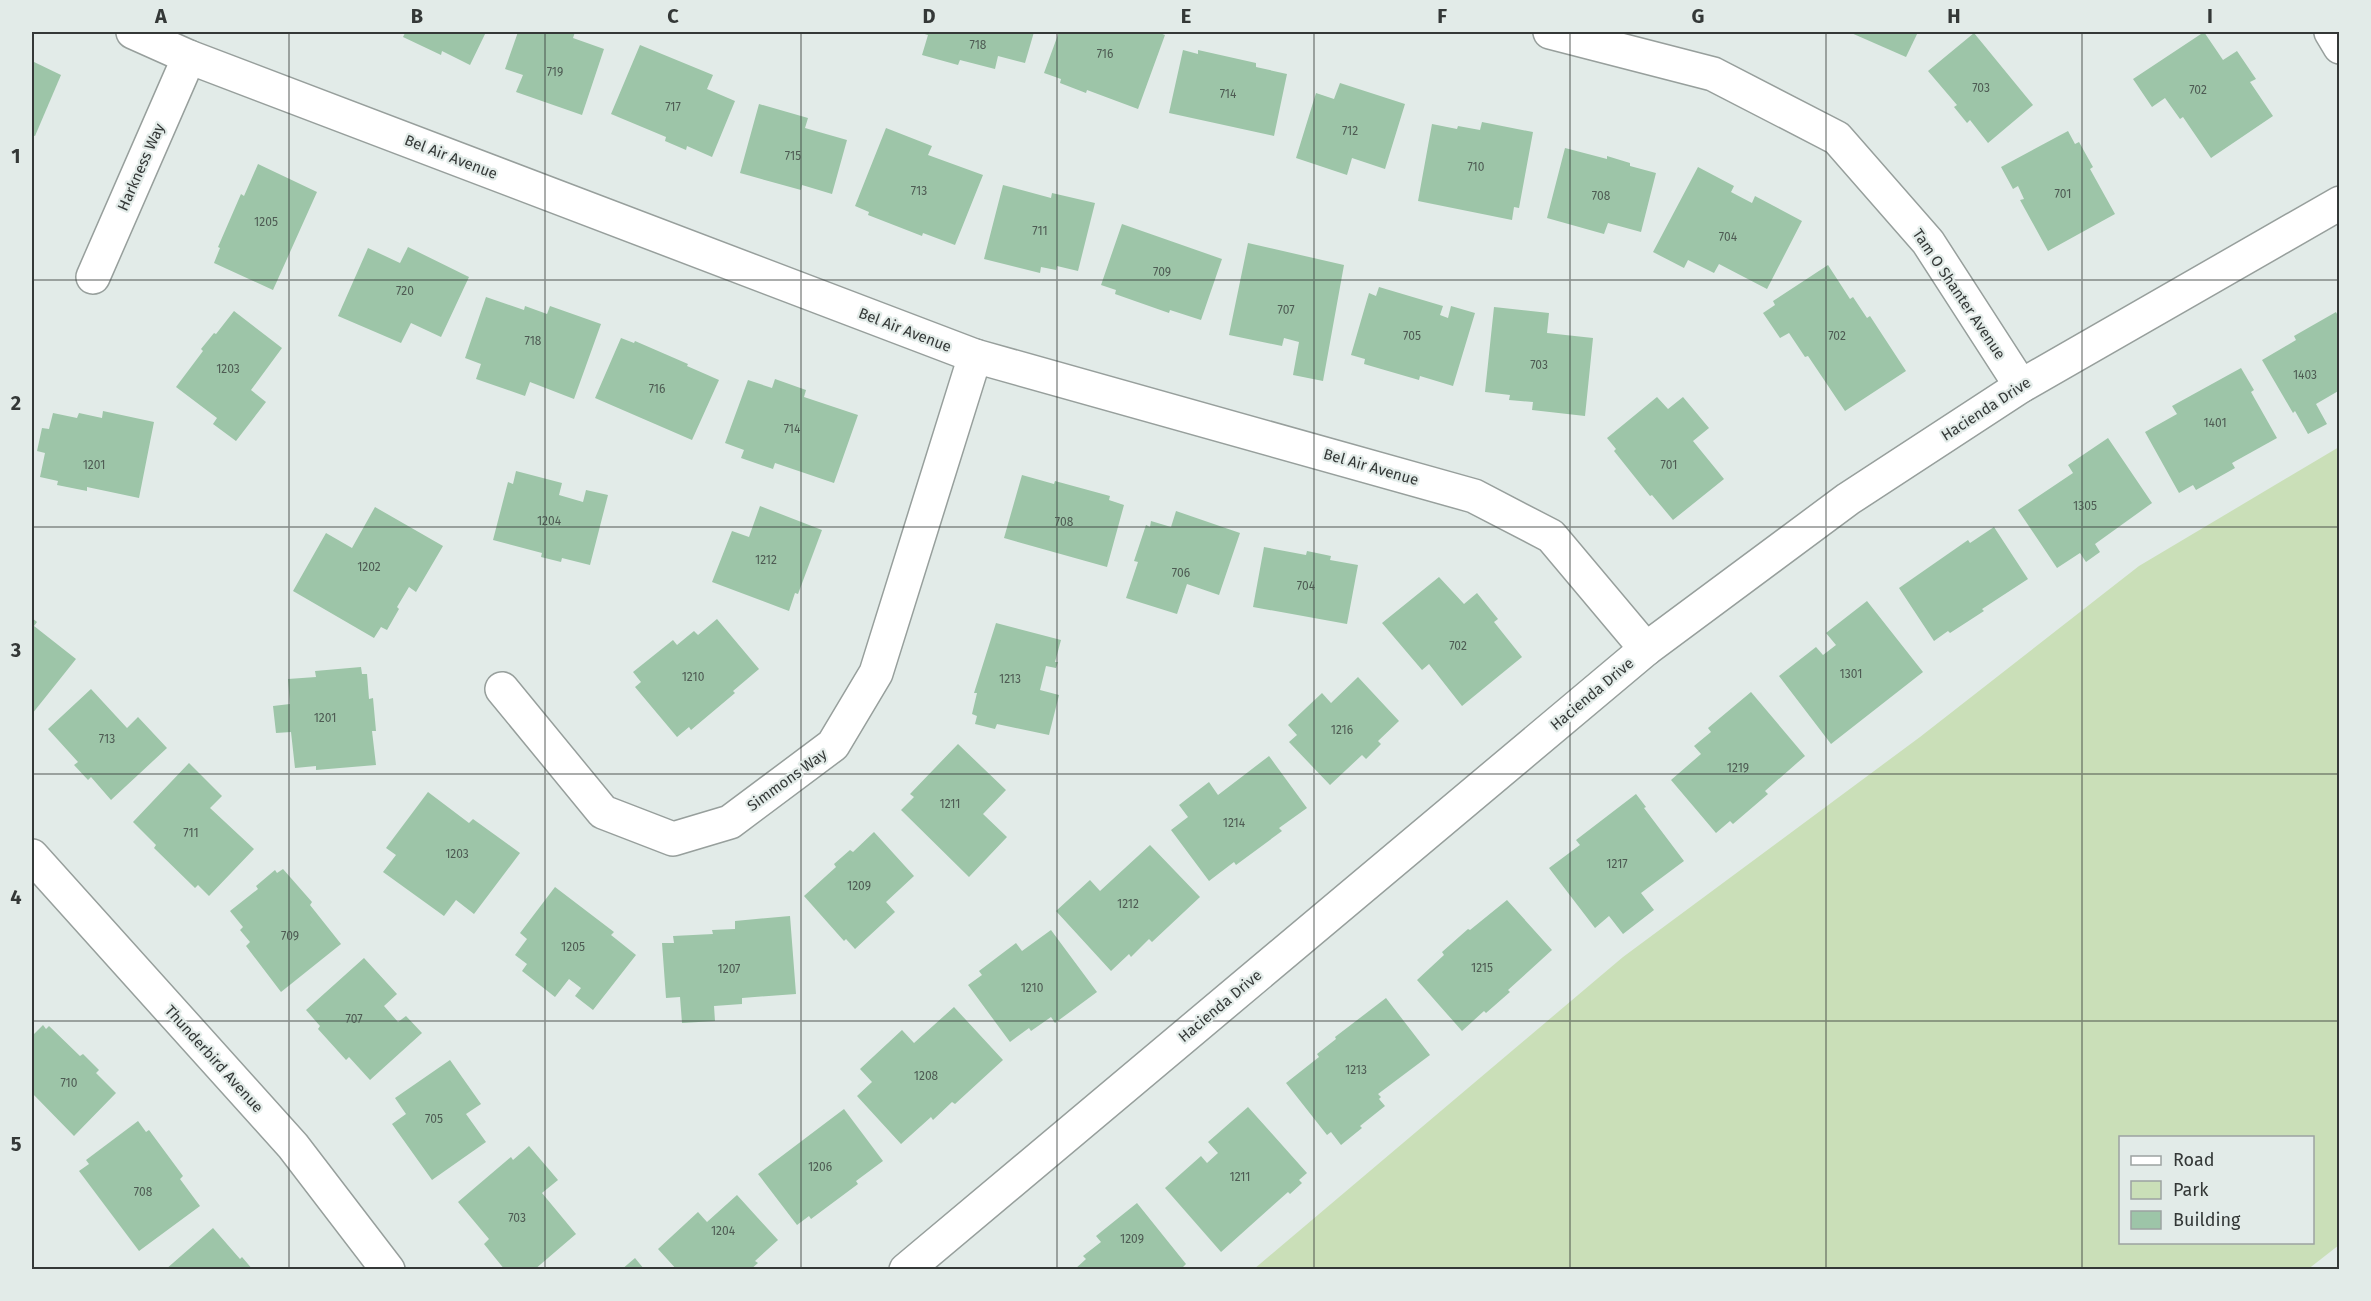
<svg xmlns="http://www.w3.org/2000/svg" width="2371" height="1301" viewBox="0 0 2371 1301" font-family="'Fira Sans',sans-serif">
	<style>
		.green { fill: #cadfb8; fill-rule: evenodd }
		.building { fill: #9dc5a8 }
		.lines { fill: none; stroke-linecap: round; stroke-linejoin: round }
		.minor-casing { stroke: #979f9c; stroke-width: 36 }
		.minor { stroke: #fff; stroke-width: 33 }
		.grid { fill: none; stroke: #343837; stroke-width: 1.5; stroke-opacity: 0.55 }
		.labels { text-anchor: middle; stroke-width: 4.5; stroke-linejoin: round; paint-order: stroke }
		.number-label { font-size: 12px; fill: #4e5b53 }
		.street-label { font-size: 15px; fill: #343837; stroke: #e2ebe8 }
		.neatline { fill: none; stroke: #343837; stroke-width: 2 }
		.grid-label { font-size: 20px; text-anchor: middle; font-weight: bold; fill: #343837 }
	</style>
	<rect width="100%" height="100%" fill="#e2ebe8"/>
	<path class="green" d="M2339,447V1245L2307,1270L1254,1269L1623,957L1920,737L2139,566ZM2120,1138H2312V1242H2120Z"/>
	<g class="building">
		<path d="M401,32H486L470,65L442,51L441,55L403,37L405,33Z"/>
		<path d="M518,32H575L573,38L604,49L582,115L516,92L523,75L505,69Z"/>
		<path d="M918,32H1034L1025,63L998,56L995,69L960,60L958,65L922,55L928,35Z"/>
		<path d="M1059,32H1157L1165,35L1138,109L1087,90L1086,93L1060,83L1061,79L1044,73Z"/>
		<path d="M1849,32H1918L1906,57Z"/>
		<path d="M2204,32L2223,60L2237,51L2256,79L2250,82L2273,116L2211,158L2183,117L2180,119L2165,98L2152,107L2133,79Z"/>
		<path d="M1974,33L2033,105L1988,143L1970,120L1967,123L1954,107L1957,105L1928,71Z"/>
		<path d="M640,45L713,75L707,89L735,101L712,157L687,146L686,150L665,141L666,137L611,114Z"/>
		<path d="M1183,50L1198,54V50L1256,63V67L1287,74L1274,136L1169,113Z"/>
		<path d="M32,61L61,75L35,136L32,135Z"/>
		<path d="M1340,83L1405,104L1385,169L1352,158L1347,175L1296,158L1316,93L1334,99Z"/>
		<path d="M759,104L808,118L805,128L847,140L832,194L802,185L801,190L740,173Z"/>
		<path d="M1482,122L1533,132L1519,208L1514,207L1512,220L1418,201L1432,124L1457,129L1458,126L1480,130Z"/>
		<path d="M886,128L932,146L928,155L983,175L955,245L923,233L922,236L868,215L869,212L855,206Z"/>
		<path d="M2068,131L2075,144L2079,142L2093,167L2090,169L2115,214L2048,251L2020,200L2024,199L2018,186L2013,189L2001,167Z"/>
		<path d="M1565,148L1607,159V156L1630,163V166L1656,173L1641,232L1608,223L1604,234L1547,218Z"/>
		<path d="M258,164L317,192L273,290L214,263L220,248L218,247L241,194L244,196Z"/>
		<path d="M1698,167L1734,186L1731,192L1752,203L1755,196L1802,221L1767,289L1719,264L1714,273L1688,260L1684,268L1653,252Z"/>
		<path d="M1003,185L1051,198L1052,193L1095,203L1078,271L1057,266L1056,270L1041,267L1040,273L984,259Z"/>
		<path d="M1122,224L1222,259L1201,320L1170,310L1169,313L1115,294L1116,290L1101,285Z"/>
		<path d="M1248,243L1344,265L1323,381L1293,375L1299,342L1284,338L1282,346L1229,335Z"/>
		<path d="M408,247L469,277L441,337L411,323L401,343L338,316L368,248L400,263Z"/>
		<path d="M1828,265L1850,299L1853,297L1867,318L1870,316L1906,371L1845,411L1808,356L1805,357L1789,333L1780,338L1763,313L1775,305L1773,301Z"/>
		<path d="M1379,287L1443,306L1440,315L1448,318L1451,306L1475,313L1453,386L1420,376L1419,380L1364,364L1365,359L1351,355L1369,293L1376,296Z"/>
		<path d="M486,297L524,310L525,306L547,314L550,306L601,324L574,399L530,382L525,396L476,379L481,364L465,358Z"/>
		<path d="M1494,307L1549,313L1547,333L1593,338L1585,416L1532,410L1533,402L1509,400L1510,395L1485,392Z"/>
		<path d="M234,311L282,348L251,390L266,402L236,441L213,424L217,418L176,387L203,351L201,349L214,333L216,334Z"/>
		<path d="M2336,312L2338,316L2340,315V390L2316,404L2327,424L2308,434L2295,411L2293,413L2262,360L2296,340L2294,336Z"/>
		<path d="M621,338L634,343L635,341L688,364L687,366L719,380L692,440L595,398Z"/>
		<path d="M2241,368L2254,390L2251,392L2277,438L2232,463L2235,468L2196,490L2193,485L2179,493L2145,432L2177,414L2172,406Z"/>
		<path d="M775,379L806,390L804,397L858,415L834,483L775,463L773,469L741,458L744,450L725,443L748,380L772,388Z"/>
		<path d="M1657,397L1668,409L1683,397L1709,428L1693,441L1724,479L1673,520L1652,495L1650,496L1614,451L1616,449L1607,438Z"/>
		<path d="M103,411L154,422L139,498L87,487V491L57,485L58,481L40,477L45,453L37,451L42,428L49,429L53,413L77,418L79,413L102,418Z"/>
		<path d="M2108,438L2152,503L2095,544L2100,552L2086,562L2080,553L2057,568L2018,510L2073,473L2068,465Z"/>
		<path d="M516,471L562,483L559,495L583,502L586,490L608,495L590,565L562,558L561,562L541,557L542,553L493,540L508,482L513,484Z"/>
		<path d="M1022,475L1054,484L1055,481L1110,496L1109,500L1124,505L1107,567L1004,538Z"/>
		<path d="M760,506L822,530L798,594L795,593L789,611L712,582L732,531L749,537Z"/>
		<path d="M375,507L443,546L416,592L409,587L397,607L399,609L387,630L381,627L374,638L293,591L326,533L352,548Z"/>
		<path d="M1176,511L1240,533L1219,595L1187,584L1177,614L1126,598L1138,562L1134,561L1146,525L1150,527L1151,521L1171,527Z"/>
		<path d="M1994,527L2028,579L1982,609L1984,611L1950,633L1948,631L1934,641L1899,588L1968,540L1970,543Z"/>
		<path d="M1264,547L1306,555L1307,551L1331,556L1330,560L1358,565L1347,624L1253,607Z"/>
		<path d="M1439,577L1464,604L1477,593L1498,619L1494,622L1522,657L1462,706L1429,664L1422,670L1382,623Z"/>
		<path d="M1867,601L1923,672L1831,744L1779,676L1816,647L1823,655L1836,645L1826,633Z"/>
		<path d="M32,618L37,622L34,626L76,659L32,714Z"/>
		<path d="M717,619L759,669L733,691L735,693L691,730L689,727L677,737L635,687L641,682L633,672L673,640L677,645L694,631L698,635Z"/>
		<path d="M996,623L1061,640L1055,662H1058L1056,668L1046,666L1040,690L1059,695L1049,735L997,724L995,729L975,724L977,716L972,714L977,693H974Z"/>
		<path d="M361,667L362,674H367L369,699L373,698L376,731H372L376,765L316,770V766L295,768L291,732L276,733L273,706L290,704L288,679L316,677L315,671Z"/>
		<path d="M1358,677L1399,721L1378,741L1381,744L1366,759L1362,755L1330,785L1289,742L1297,735L1288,725L1322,693L1331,703Z"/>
		<path d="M91,689L127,728L138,717L167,748L111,800L91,777L88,780L74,765L78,762L48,729Z"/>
		<path d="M1751,692L1805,756L1765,791L1768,794L1733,824L1730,821L1716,833L1671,780L1701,754L1694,746L1711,732L1708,728Z"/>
		<path d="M958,744L1006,790L983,814L1007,837L969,877L901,810L914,797L910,794Z"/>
		<path d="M1269,756L1307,808L1279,828L1282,831L1236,865L1234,862L1209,881L1171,830L1188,817L1179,805L1209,782L1218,795Z"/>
		<path d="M189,763L222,796L210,808L254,849L209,896L198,885L195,888L154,848L156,845L133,822Z"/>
		<path d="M428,792L469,823L473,819L520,853L474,914L456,900L444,916L383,872L396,855L386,848Z"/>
		<path d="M1636,794L1646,807L1644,808L1684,861L1641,893L1654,910L1623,934L1609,916L1595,928L1549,868L1580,845L1576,840Z"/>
		<path d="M874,832L914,876L886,902L895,912L855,949L846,939L844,941L804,896L836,867L834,864L850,850L853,852Z"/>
		<path d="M1150,845L1200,897L1152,942L1149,939L1131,957L1129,954L1111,971L1056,911L1090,880L1100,891Z"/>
		<path d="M283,869L312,902L310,905L341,944L281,992L246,946L250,942L240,930L243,927L230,911L258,889L256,886L275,870L277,873Z"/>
		<path d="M555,887L614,932L611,935L636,955L593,1010L575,996L581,988L569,979L555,997L522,971L527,964L515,955L527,939L520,933Z"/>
		<path d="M1507,900L1552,950L1508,990L1510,992L1486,1013L1484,1011L1462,1031L1417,980L1444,955L1442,952L1468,929L1470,930Z"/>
		<path d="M790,916L796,994L742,998V1004L714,1006L715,1021L682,1023L680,997L666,998L662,943H674L673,936L713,934L712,930L735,929V921Z"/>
		<path d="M1051,930L1097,992L1055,1023L1051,1017L1031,1031L1029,1028L1010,1042L968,985L982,975L979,971L1016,943L1022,951Z"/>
		<path d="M364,958L397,994L384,1006L398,1022L406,1016L422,1033L370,1080L349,1057L346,1060L318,1029L320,1026L306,1010Z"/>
		<path d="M1386,998L1430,1055L1378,1094L1381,1097L1379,1099L1385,1106L1360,1126L1362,1128L1341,1145L1331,1132L1327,1135L1286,1083L1319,1057L1317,1054L1336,1039L1335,1037Z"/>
		<path d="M954,1007L1003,1060L955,1104L952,1102L933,1120L931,1117L901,1144L857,1096L872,1082L860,1069L902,1030L914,1043Z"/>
		<path d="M43,1025L46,1029L49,1026L80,1056L83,1054L99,1070L96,1073L116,1093L74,1136L32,1093V1036Z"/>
		<path d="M450,1060L481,1104L466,1114L486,1142L432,1180L392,1124L406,1114L395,1098Z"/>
		<path d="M1248,1107L1307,1173L1299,1180L1302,1183L1290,1194L1288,1192L1221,1252L1165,1188L1201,1156L1207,1163L1218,1153L1208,1142Z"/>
		<path d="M844,1109L883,1161L856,1181L858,1184L811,1219L809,1216L797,1225L758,1174Z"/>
		<path d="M138,1121L146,1132L149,1130L183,1176L180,1179L200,1206L139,1251L79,1171L89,1164L86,1160Z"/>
		<path d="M529,1146L558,1180L542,1193L576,1234L534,1270H505L484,1244L489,1239L458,1202L511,1157L513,1160Z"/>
		<path d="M737,1195L778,1240L755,1261L758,1263L750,1270H677L658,1249L698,1212L707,1222Z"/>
		<path d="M1137,1203L1186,1264L1180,1270H1074L1086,1259L1083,1256L1101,1242L1096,1236Z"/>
		<path d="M213,1228L240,1259L242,1257L253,1270H165Z"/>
		<path d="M635,1258L644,1269L647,1267L649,1270H621Z"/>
	</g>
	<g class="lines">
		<g class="minor-casing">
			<g id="minor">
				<path d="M133,32L189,57L975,356L1474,496L1551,536L1646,649"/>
				<path d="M1550,32L1713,74L1837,138L1928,242L2021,386"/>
				<path d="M2331,32L2340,47"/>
				<path d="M93,277L189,57"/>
				<path d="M502,689L603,812L673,839L730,822L833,745L876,673L975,356"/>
				<path d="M32,856L293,1146L388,1270"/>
				<path d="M906,1270L1646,649L1848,499L2021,386L2340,203"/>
			</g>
		</g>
		<use href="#minor" class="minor"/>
	</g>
	<path class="grid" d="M289,32V1270M545,32V1270M801,32V1270M1057,32V1270M1314,32V1270M1570,32V1270M1826,32V1270M2082,32V1270M32,280H2340M32,527H2340M32,774H2340M32,1021H2340"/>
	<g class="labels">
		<g class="number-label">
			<text x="978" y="49">718</text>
			<text x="1105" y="58">716</text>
			<text x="555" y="76">719</text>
			<text x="1981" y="92">703</text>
			<text x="2198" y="94">702</text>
			<text x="1228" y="98">714</text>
			<text x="673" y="111">717</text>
			<text x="1350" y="135">712</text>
			<text x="793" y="160">715</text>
			<text x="1476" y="171">710</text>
			<text x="919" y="195">713</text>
			<text x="2063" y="198">701</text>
			<text x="1601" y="200">708</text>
			<text x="266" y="226">1205</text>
			<text x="1040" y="235">711</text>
			<text x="1728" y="241">704</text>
			<text x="1162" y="276">709</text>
			<text x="405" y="295">720</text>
			<text x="1286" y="314">707</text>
			<text x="1412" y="340">705</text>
			<text x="1837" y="340">702</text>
			<text x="533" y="345">718</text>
			<text x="1539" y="369">703</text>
			<text x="228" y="373">1203</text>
			<text x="2305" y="379">1403</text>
			<text x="657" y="393">716</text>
			<text x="2215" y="427">1401</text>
			<text x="792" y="433">714</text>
			<text x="94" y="469">1201</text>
			<text x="1669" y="469">701</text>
			<text x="2085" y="510">1305</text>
			<text x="549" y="525">1204</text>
			<text x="1064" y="526">708</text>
			<text x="766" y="564">1212</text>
			<text x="369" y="571">1202</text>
			<text x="1181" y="577">706</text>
			<text x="1306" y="590">704</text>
			<text x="1458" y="650">702</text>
			<text x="1851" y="678">1301</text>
			<text x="693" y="681">1210</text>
			<text x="1010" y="683">1213</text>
			<text x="325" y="722">1201</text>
			<text x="1342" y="734">1216</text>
			<text x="107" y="743">713</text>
			<text x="1738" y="772">1219</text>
			<text x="950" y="808">1211</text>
			<text x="1234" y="827">1214</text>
			<text x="191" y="837">711</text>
			<text x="457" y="858">1203</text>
			<text x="1617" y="868">1217</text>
			<text x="859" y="890">1209</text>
			<text x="1128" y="908">1212</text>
			<text x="290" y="940">709</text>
			<text x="573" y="951">1205</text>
			<text x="1482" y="972">1215</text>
			<text x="729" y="973">1207</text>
			<text x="1032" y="992">1210</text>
			<text x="354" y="1023">707</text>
			<text x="1356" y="1074">1213</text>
			<text x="926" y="1080">1208</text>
			<text x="69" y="1087">710</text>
			<text x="434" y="1123">705</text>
			<text x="820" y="1171">1206</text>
			<text x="1240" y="1181">1211</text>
			<text x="143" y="1196">708</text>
			<text x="517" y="1222">703</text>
			<text x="723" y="1235">1204</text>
			<text x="1132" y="1243">1209</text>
		</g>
		<g class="street-label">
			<text transform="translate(451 157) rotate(21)" y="5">Bel Air Avenue</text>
			<text transform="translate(141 167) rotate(-66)" y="5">Harkness Way</text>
			<text transform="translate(1959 294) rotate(56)" y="5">Tam O Shanter Avenue</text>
			<text transform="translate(905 330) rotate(21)" y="5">Bel Air Avenue</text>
			<text transform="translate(1986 409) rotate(-33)" y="5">Hacienda Drive</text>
			<text transform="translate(1371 467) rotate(16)" y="5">Bel Air Avenue</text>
			<text transform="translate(1592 694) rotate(-40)" y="5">Hacienda Drive</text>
			<text transform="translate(787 780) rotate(-36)" y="5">Simmons Way</text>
			<text transform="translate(1220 1006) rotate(-40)" y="5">Hacienda Drive</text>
			<text transform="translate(214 1059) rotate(48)" y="5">Thunderbird Avenue</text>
		</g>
	</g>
	<rect width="2371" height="1301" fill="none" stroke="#e2ebe8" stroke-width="66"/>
	<rect x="2119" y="1136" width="195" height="108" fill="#e2ebe8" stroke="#9ca3a1" stroke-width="1.5"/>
	<rect x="2131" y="1156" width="30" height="9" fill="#ffffff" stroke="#9ca3a1" stroke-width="1.5"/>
	<text x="2173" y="1166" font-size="18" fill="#343837">Road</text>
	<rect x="2131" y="1181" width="30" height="18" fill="#cadfb8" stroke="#9ca3a1" stroke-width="1.5"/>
	<text x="2173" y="1196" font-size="18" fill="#343837">Park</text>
	<rect x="2131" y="1211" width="30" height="18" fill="#9dc5a8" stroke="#9ca3a1" stroke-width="1.5"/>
	<text x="2173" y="1226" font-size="18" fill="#343837">Building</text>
	<rect x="33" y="33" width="2305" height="1235" class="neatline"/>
	<g class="grid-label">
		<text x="161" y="23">A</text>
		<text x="417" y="23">B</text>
		<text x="673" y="23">C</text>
		<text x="929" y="23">D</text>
		<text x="1186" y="23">E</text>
		<text x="1442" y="23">F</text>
		<text x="1698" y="23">G</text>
		<text x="1954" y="23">H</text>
		<text x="2210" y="23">I</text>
		<text x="16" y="163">1</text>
		<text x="16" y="410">2</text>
		<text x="16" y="657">3</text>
		<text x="16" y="904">4</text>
		<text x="16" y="1151">5</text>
	</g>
</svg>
